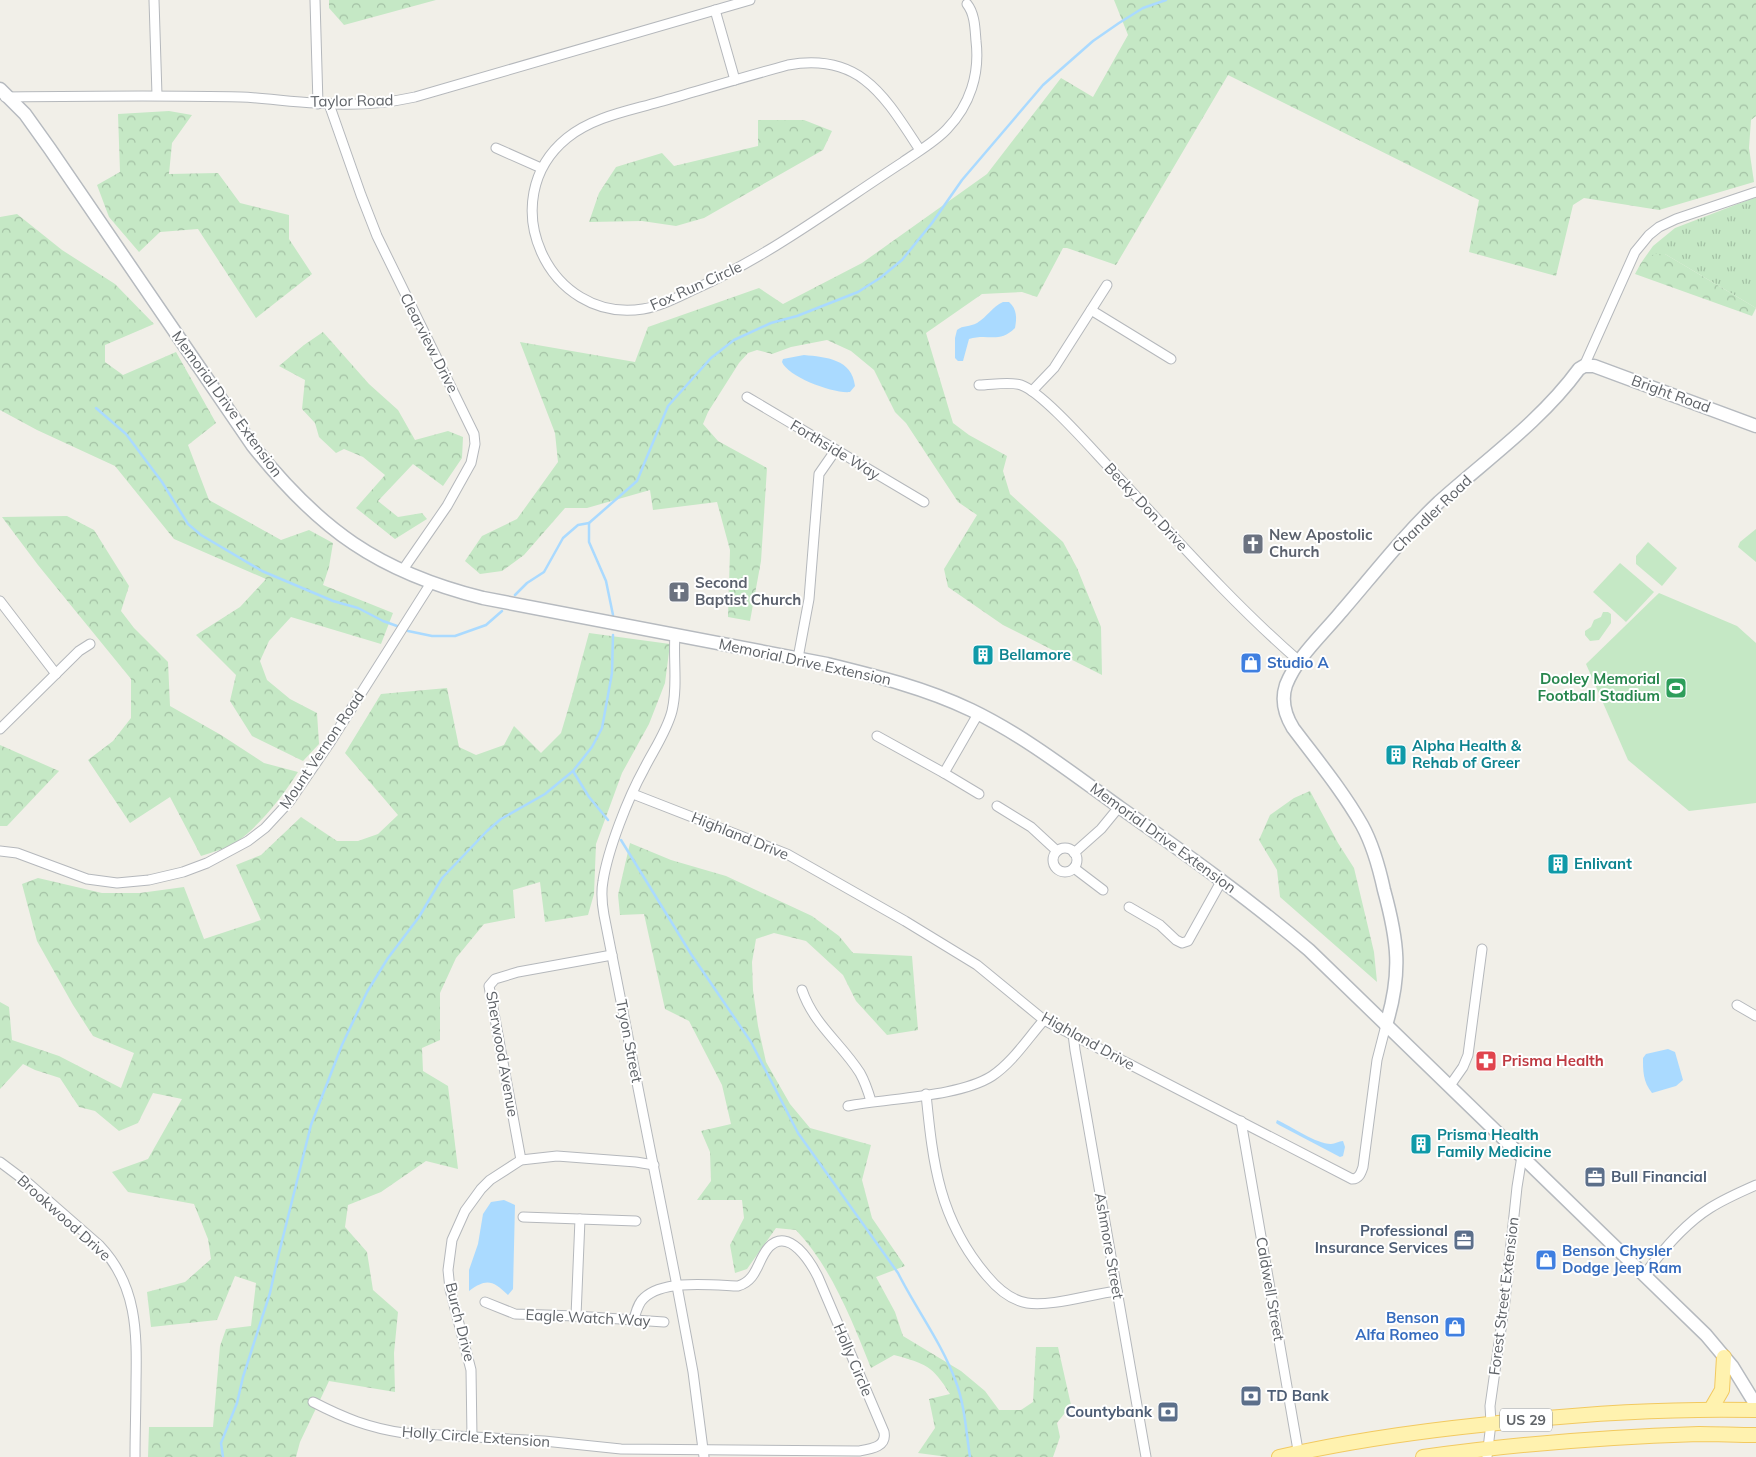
<svg xmlns="http://www.w3.org/2000/svg" width="1756" height="1457" viewBox="0 0 1756 1457" font-family="Mulish,sans-serif">
	<style>
		.grass { fill: url(#grass-tufts) }
		.forest { fill: url(#forest-crowns) }
		.green { fill: #c5e8c5 }
		.water { fill: #aadaff }
		.lines { fill: none; stroke-linecap: round; stroke-linejoin: round }
		.stream { stroke: #aadaff; stroke-width: 2.5 }
		.street-casing { stroke: #b5b8bc; stroke-width: 11 }
		.secondary-casing { stroke: #b6babf; stroke-width: 15 }
		.primary-casing { stroke: #f2c960; stroke-width: 16 }
		.street { stroke: #fff; stroke-width: 9 }
		.secondary { stroke: #fff; stroke-width: 12 }
		.primary { stroke: #fff2af; stroke-width: 14 }
		.labels { text-anchor: middle; stroke-width: 4; stroke-linejoin: round; paint-order: stroke }
		.shield { fill: #fff; stroke: #8f9295; stroke-width: 1 }
		.shield-label { font-size: 14px; font-weight: bold; fill: #5f6368 }
		.street-label { font-size: 15px; fill: #5f6368; stroke: #fff }
		.worship-label { font-size: 15px; font-weight: bold; fill: #5b616d; stroke: #fff; text-anchor: start }
		.culture-label { font-size: 15px; font-weight: bold; fill: #0d838f; stroke: #fff; text-anchor: start }
		.shop-label { font-size: 15px; font-weight: bold; fill: #366cbe; stroke: #fff; text-anchor: start }
		.leisure-label { font-size: 15px; font-weight: bold; fill: #27864d; stroke: #fff; text-anchor: end }
		.health-label { font-size: 15px; font-weight: bold; fill: #be3a42; stroke: #fff; text-anchor: start }
		.service-label { font-size: 15px; font-weight: bold; fill: #4e5e75; stroke: #fff; text-anchor: start }
	</style>
	<defs>
		<pattern id="grass-tufts" width="24" height="20" patternUnits="userSpaceOnUse" patternTransform="scale(1.25)"><rect width="24" height="20" fill="#c5e8c5"/><path d="M3 7l-1-3M5 7V3M7 7l1-3M15 17l-1-3M17 17v-4M19 17l1-3" fill="none" stroke="#a3c0a4"/></pattern>
		<pattern id="forest-crowns" width="20" height="18" patternUnits="userSpaceOnUse" patternTransform="scale(1.25)"><rect width="20" height="18" fill="#c5e8c5"/><path d="M2 6a3 3 0 1 1 6 0M12 15a3 3 0 1 1 6 0" fill="none" stroke="#a3c0a4"/></pattern>
	</defs>
	<rect width="100%" height="100%" fill="#f1efe8"/>
	<path class="grass" d="M1756,197V308L1665,254L1641,263L1653,246L1675,228Z"/>
	<g class="forest">
		<path d="M329,0H436L344,25L329,8Z"/>
		<path d="M1114,0H1756V116L1751,120L1749,148L1754,182L1659,210L1584,198L1573,205L1556,276L1469,252L1479,200L1228,75L1116,265L1067,248H1063L1037,297L1022,292L982,294L926,333L953,423L969,435L1007,456L1003,471L1010,494L1063,542L1077,568L1101,627L1102,675L1003,625L948,587L944,569L977,515L958,502L906,423L895,412L874,370L851,351L827,340L791,347L772,354L757,350L748,353L739,363L708,412L703,424L718,441L767,468L761,561L750,621L728,617L730,550L717,502L653,510L650,490L587,508H565L524,555L502,571L480,574L465,561L482,536L517,519L558,462L555,433L520,342L635,362L648,327L759,288L783,304L862,263L987,174L1061,78L1093,97L1128,35Z"/>
		<path d="M169,111L192,115L172,143L169,174L218,173L240,203L289,215V239L312,274L256,318L198,229L160,232L139,252L109,217L97,185L120,172L118,114Z"/>
		<path d="M758,120H804L832,131L823,150L704,218L676,226L642,221L589,222L599,193L616,167L662,153L674,166L758,146Z"/>
		<path d="M17,214L62,250L115,284L154,324L105,345V362L123,375L176,352L216,423L188,445L209,500L281,540L309,530L333,543L329,567L323,585L393,613L381,644L291,617L269,641L260,661L267,680L290,699L317,713L319,744L303,761L252,736L230,701L236,675L196,635L240,607L266,579L174,539L115,466L37,430L0,410V217Z"/>
		<path d="M1655,254H1665L1756,308L1752,316L1635,274L1641,263Z"/>
		<path d="M323,332L369,384L398,410L415,440L448,431L463,437L462,458L443,486L413,464L378,501L398,517L422,513L427,519L395,539L356,508L385,475L363,457L344,449L336,453L319,437L315,423L302,409L305,380L279,366L304,345Z"/>
		<path d="M67,516L94,530L129,586L121,611L134,628L168,662L170,706L221,735L264,763L298,772C282,797 262,823 238,841C228,848 213,852 201,856L170,797L130,823L88,760L113,741L131,718V679L38,565L2,517Z"/>
		<path d="M589,633L670,644L665,683L649,724L622,773L596,844L594,894L588,915L545,922L540,882L513,890L515,918L484,924L456,958L440,993V1040L422,1048L423,1071L448,1086L458,1169L426,1161L381,1192L348,1205L345,1227L367,1252L373,1290L398,1312L394,1353L395,1392L329,1381L300,1442L296,1457H148L149,1427H213L220,1346L226,1329L251,1326L256,1283L235,1276L217,1320L151,1327L147,1292L185,1282L211,1259L208,1239L194,1204L128,1192L112,1172L148,1159L182,1099L153,1093L138,1123L119,1131L95,1111L79,1107L60,1078L35,1070L23,1064L0,1089V1002L9,1007L12,1040L59,1056L121,1088L134,1053L93,1036L73,1005L37,941L22,884L38,878L102,893H140L184,887L204,939L261,920L236,865L261,855L301,817L337,841H358L378,834L398,815L345,753L381,694L447,688L459,747L476,755L504,745L514,726L541,753L561,733L572,696Z"/>
		<path d="M0,745L59,771L7,826H0Z"/>
		<path d="M1310,791L1338,843L1354,868L1374,952L1377,982L1280,897L1277,870L1259,840L1270,815L1294,798Z"/>
		<path d="M630,843L671,860L726,876L812,916L839,936L853,953L912,956L918,1030L887,1035L856,1001L843,975L806,941L774,933L756,939L752,962L753,990L758,1026L766,1062L790,1104L810,1128L871,1145L862,1180L872,1218L905,1266L876,1277L895,1312L903,1336L961,1371L985,1391L999,1410H1021L1033,1402L1036,1347H1058L1071,1405L1057,1423L1060,1437L1053,1457H948L918,1453L935,1428L929,1399L950,1394C932,1365 926,1364 894,1355L871,1368C852,1321 832,1268 796,1230L776,1228L747,1269L735,1273L730,1245L744,1218L742,1200H697L711,1181L710,1152L701,1131L731,1124L722,1085L689,1021L665,1009L644,914L620,915L618,895Z"/>
	</g>
	<g class="green">
		<path d="M1756,529V562L1738,547L1740,542Z"/>
		<path d="M1648,542L1677,568L1662,586L1636,564V556Z"/>
		<path d="M1620,563L1654,592L1626,622L1593,592Z"/>
		<path d="M1659,593L1737,626L1756,643V803L1689,811L1628,760L1586,664Z"/>
		<path d="M1603,612H1608L1611,614V623L1599,640L1590,641L1585,635V631L1591,627L1594,620L1601,617Z"/>
	</g>
	<g class="water">
		<path d="M1003,302H1009C1017,309 1017,318 1015,328C999,344 988,333 969,339L963,361H958L955,358V338L957,330C963,325 970,327 977,323C987,317 992,307 1003,302Z"/>
		<path d="M804,355C826,357 852,359 855,386L850,392C834,394 788,377 782,362L783,359Z"/>
		<path d="M1668,1049L1675,1052L1683,1080L1676,1086L1652,1093C1643,1082 1643,1071 1643,1058L1646,1054Z"/>
		<path d="M1277,1120C1291,1126 1316,1144 1331,1144C1335,1144 1339,1141 1343,1141L1345,1147L1343,1156L1340,1157L1279,1125L1276,1123Z"/>
		<path d="M504,1200L515,1205L513,1289L508,1295C493,1280 486,1278 469,1291V1270L478,1244L483,1214L491,1202Z"/>
	</g>
	<g class="lines">
		<g class="stream">
			<path d="M96,408L126,434L162,482L188,524L201,535L262,571L333,601L358,608L383,621L397,626"/>
			<path d="M589,523V542L606,581L613,615"/>
			<path d="M515,595L527,583L544,572L563,538L578,525L589,523L637,481L668,406L711,358L734,340L771,323L797,316L858,292L880,278L902,260L932,223L962,180L1043,85L1093,41L1119,23L1143,8L1166,0"/>
			<path d="M408,631L432,636H455L486,625L502,611"/>
			<path d="M573,771L589,797L608,820"/>
			<path d="M621,840L691,954L751,1042L798,1133L898,1273C916,1309 942,1343 956,1382C965,1406 966,1432 970,1457"/>
			<path d="M223,1457L221,1443L237,1403L243,1377L270,1293L277,1261L311,1125L342,1045L367,992L388,958L419,917L442,878L487,831L501,819L545,794L573,771L592,747L602,728L612,673L613,635"/>
		</g>
		<g class="street-casing">
			<g id="street">
				<path d="M154,0L157,95"/>
				<path d="M315,0L318,104"/>
				<path d="M715,10L735,80"/>
				<path d="M5,97C84,96 162,95 241,97C266,98 291,102 317,103C350,106 383,104 415,97L750,0"/>
				<path d="M329,104L361,195L377,236L474,434L475,444L471,463L447,506L402,571"/>
				<path d="M496,148L541,168"/>
				<path d="M920,150C885,97 861,52 788,65C744,77 701,90 659,102C628,111 593,117 567,138C492,199 548,324 643,309C661,306 678,297 695,289C769,256 835,206 903,162C917,152 935,142 947,129C970,105 980,74 976,41C975,29 975,14 967,4"/>
				<path d="M1091,310L1171,359"/>
				<path d="M1584,366L1635,252L1649,235L1659,227L1676,219L1756,192"/>
				<path d="M979,385C991,385 1009,381 1021,385C1042,392 1090,447 1107,465C1169,531 1230,601 1299,661"/>
				<path d="M1032,391L1054,368L1107,285"/>
				<path d="M747,397L924,502"/>
				<path d="M0,601L56,674"/>
				<path d="M675,634C673,660 678,686 672,711C667,731 653,751 644,769C628,798 608,849 603,881C601,892 602,904 604,915L677,1286L693,1372L704,1457"/>
				<path d="M798,658L809,599L819,474L835,451"/>
				<path d="M0,729L79,651L90,644"/>
				<path d="M877,736L944,773L978,714"/>
				<path d="M944,773L979,794"/>
				<path d="M633,794L787,854L905,921L977,965L1044,1020L1352,1179C1359,1179 1361,1173 1363,1167L1377,1060L1386,1025"/>
				<path d="M997,806L1031,827L1057,851"/>
				<circle cx="1065" cy="860" r="12"/>
				<path d="M0,851L17,853L87,879L117,883L149,880L183,872L207,863L248,841L265,828L290,801L329,744L431,583"/>
				<path d="M1074,853L1101,829L1119,807"/>
				<path d="M1074,868L1103,890"/>
				<path d="M1129,907L1160,925L1176,940L1182,943L1188,941L1222,880"/>
				<path d="M802,990C814,1025 841,1043 860,1073C865,1082 868,1091 871,1101"/>
				<path d="M1737,1005L1756,1016"/>
				<path d="M1073,1034L1075,1050L1146,1457"/>
				<path d="M1449,1087L1463,1067L1468,1055L1482,949"/>
				<path d="M926,1094C933,1164 939,1220 987,1276C997,1288 1010,1300 1027,1303C1051,1307 1091,1294 1117,1291"/>
				<path d="M848,1106C888,1098 959,1097 992,1076C1013,1062 1028,1038 1044,1020"/>
				<path d="M1241,1121L1299,1456"/>
				<path d="M521,1160L489,986L495,979L518,972L612,955"/>
				<path d="M0,1162L28,1183L100,1246C137,1285 137,1332 136,1383C136,1408 135,1432 135,1457"/>
				<path d="M523,1217L636,1221"/>
				<path d="M1644,1275C1661,1252 1686,1223 1710,1208C1724,1199 1740,1192 1756,1185"/>
				<path d="M485,1302L515,1314L576,1316L664,1322"/>
				<path d="M576,1316L580,1219"/>
				<path d="M313,1402C344,1418 369,1428 404,1433L544,1441L621,1449L859,1451C871,1449 887,1447 884,1432L818,1277C811,1263 789,1226 769,1247C757,1260 758,1280 738,1286C713,1285 663,1279 644,1298C638,1303 636,1312 634,1319"/>
				<path d="M472,1437L471,1370L450,1289L448,1270L452,1240L465,1211L481,1189L490,1180L521,1160L557,1156L636,1162L654,1165"/>
				<path d="M1487,1457L1491,1423L1490,1406L1505,1301L1517,1187L1522,1156"/>
			</g>
		</g>
		<g class="secondary-casing">
			<g id="secondary">
				<path d="M0,89L25,114L50,149L253,446C319,529 378,572 483,598L827,664C876,676 925,688 971,710C1025,736 1073,774 1122,809C1186,854 1249,899 1309,950L1706,1335L1732,1366L1756,1405"/>
				<path d="M1386,1025C1402,973 1398,941 1384,890C1379,867 1373,845 1362,825C1342,790 1317,760 1293,728C1285,715 1281,700 1286,685C1297,657 1322,635 1341,612C1373,575 1403,536 1439,502C1487,459 1541,421 1579,369L1584,366H1594L1756,426"/>
			</g>
		</g>
		<g class="primary-casing">
			<g id="primary">
				<path d="M1711,1409L1722,1390L1724,1357"/>
				<path d="M1279,1457C1345,1442 1413,1432 1480,1425C1572,1414 1664,1408 1756,1410"/>
				<path d="M1423,1457C1514,1444 1607,1437 1699,1434C1718,1434 1737,1435 1756,1435"/>
			</g>
		</g>
		<use href="#street" class="street"/>
		<use href="#secondary" class="secondary"/>
		<use href="#primary" class="primary"/>
	</g>
	<defs>
		<g id="church-square" transform="scale(1.125)"><rect x="-9" y="-9" width="18" height="18" rx="4" fill="#6b7280" stroke="#fff"/><path d="M-1.2-6h2.4v3.5h3.3v2.4h-3.3V6h-2.4V-.1h-3.3v-2.4h3.3Z" fill="#fff"/></g>
		<g id="building-square" transform="scale(1.125)"><rect x="-9" y="-9" width="18" height="18" rx="4" fill="#0f9aa8" stroke="#fff"/><path d="M-4-6H4V6H1V3H-1V6H-4ZM-2.5-4.3h1.7v1.8h-1.7ZM.8-4.3h1.7v1.8H.8ZM-2.5-1h1.7V.8h-1.7ZM.8-1h1.7V.8H.8Z" fill="#fff"/></g>
		<g id="shop-square" transform="scale(1.125)"><rect x="-9" y="-9" width="18" height="18" rx="4" fill="#3f7fe0" stroke="#fff"/><path d="M-5-2.5h2.3a2.7 3.5 0 0 1 5.4 0H5L5.5 6h-11ZM-1.5-2.5h3a1.5 2.3 0 0 0-3 0Z" fill="#fff"/></g>
		<g id="stadium-square" transform="scale(1.125)"><rect x="-9" y="-9" width="18" height="18" rx="4" fill="#2e9e5b" stroke="#fff"/><path d="M0-5a6.5 5 0 1 0 0 10a6.5 5 0 1 0 0-10ZM-3.5-1.8h7v3.6h-7Z" fill="#fff"/></g>
		<g id="pharmacy-square" transform="scale(1.125)"><rect x="-9" y="-9" width="18" height="18" rx="4" fill="#e0444e" stroke="#fff"/><path d="M-2-6h4v4h4v4h-4v4h-4v-4h-4v-4h4Z" fill="#fff"/></g>
		<g id="office-square" transform="scale(1.125)"><rect x="-9" y="-9" width="18" height="18" rx="4" fill="#5c6f8a" stroke="#fff"/><path d="M-6-3h4V-5.5h4V-3h4V5H-6ZM-1-4.5V-3h2v-1.5ZM-6 0V1H6V0Z" fill="#fff"/></g>
		<g id="bank-square" transform="scale(1.125)"><rect x="-9" y="-9" width="18" height="18" rx="4" fill="#5c6f8a" stroke="#fff"/><path d="M-6-4H6V4H-6ZM0-2.3a2.3 2.3 0 1 0 0 4.6a2.3 2.3 0 1 0 0-4.6Z" fill="#fff"/></g>
	</defs>
	<g fill-rule="evenodd">
		<use href="#church-square" x="1253" y="544"/>
		<use href="#church-square" x="679" y="592"/>
		<use href="#building-square" x="983" y="655"/>
		<use href="#shop-square" x="1251" y="663"/>
		<use href="#stadium-square" x="1676" y="688"/>
		<use href="#building-square" x="1396" y="755"/>
		<use href="#building-square" x="1558" y="864"/>
		<use href="#pharmacy-square" x="1486" y="1061"/>
		<use href="#building-square" x="1421" y="1144"/>
		<use href="#office-square" x="1595" y="1177"/>
		<use href="#office-square" x="1464" y="1240"/>
		<use href="#shop-square" x="1546" y="1260"/>
		<use href="#shop-square" x="1455" y="1327"/>
		<use href="#bank-square" x="1251" y="1396"/>
		<use href="#bank-square" x="1168" y="1412"/>
	</g>
	<g class="labels">
		<rect class="shield" x="1500" y="1408.5" width="52" height="23" rx="4"/>
		<g class="shield-label">
			<text x="1526" y="1425">US 29</text>
		</g>
		<g class="street-label">
			<text transform="translate(352 101) rotate(-1)" y="5">Taylor Road</text>
			<text transform="translate(696 286) rotate(-24)" y="5">Fox Run Circle</text>
			<text transform="translate(429 343) rotate(63)" y="5">Clearview Drive</text>
			<text transform="translate(1671 394) rotate(20)" y="5">Bright Road</text>
			<text transform="translate(227 404) rotate(54)" y="5">Memorial Drive Extension</text>
			<text transform="translate(835 450) rotate(31)" y="5">Forthside Way</text>
			<text transform="translate(1146 507) rotate(47)" y="5">Becky Don Drive</text>
			<text transform="translate(1432 514) rotate(-44)" y="5">Chandler Road</text>
			<text transform="translate(805 662) rotate(12)" y="5">Memorial Drive Extension</text>
			<text transform="translate(322 750) rotate(-56)" y="5">Mount Vernon Road</text>
			<text transform="translate(740 836) rotate(22)" y="5">Highland Drive</text>
			<text transform="translate(1163 838) rotate(36)" y="5">Memorial Drive Extension</text>
			<text transform="translate(629 1041) rotate(79)" y="5">Tryon Street</text>
			<text transform="translate(1088 1041) rotate(29)" y="5">Highland Drive</text>
			<text transform="translate(502 1054) rotate(80)" y="5">Sherwood Avenue</text>
			<text transform="translate(64 1218) rotate(42)" y="5">Brookwood Drive</text>
			<text transform="translate(1109 1246) rotate(80)" y="5">Ashmore Street</text>
			<text transform="translate(1270 1289) rotate(80)" y="5">Caldwell Street</text>
			<text transform="translate(1504 1296) rotate(-83)" y="5">Forest Street Extension</text>
			<text transform="translate(588 1318) rotate(3)" y="5">Eagle Watch Way</text>
			<text transform="translate(460 1322) rotate(76)" y="5">Burch Drive</text>
			<text transform="translate(853 1360) rotate(67)" y="5">Holly Circle</text>
			<text transform="translate(476 1437) rotate(4)" y="5">Holly Circle Extension</text>
		</g>
		<g class="worship-label">
			<text x="1269" y="540">New Apostolic<tspan x="1269" dy="17">Church</tspan></text>
			<text x="695" y="588">Second<tspan x="695" dy="17">Baptist Church</tspan></text>
		</g>
		<g class="culture-label">
			<text x="999" y="660">Bellamore</text>
			<text x="1412" y="751">Alpha Health &amp;<tspan x="1412" dy="17">Rehab of Greer</tspan></text>
			<text x="1574" y="869">Enlivant</text>
			<text x="1437" y="1140">Prisma Health<tspan x="1437" dy="17">Family Medicine</tspan></text>
		</g>
		<g class="shop-label">
			<text x="1267" y="668">Studio A</text>
			<text x="1562" y="1256">Benson Chysler<tspan x="1562" dy="17">Dodge Jeep Ram</tspan></text>
			<text x="1439" y="1323" text-anchor="end">Benson<tspan x="1439" dy="17">Alfa Romeo</tspan></text>
		</g>
		<g class="leisure-label">
			<text x="1660" y="684">Dooley Memorial<tspan x="1660" dy="17">Football Stadium</tspan></text>
		</g>
		<g class="health-label">
			<text x="1502" y="1066">Prisma Health</text>
		</g>
		<g class="service-label">
			<text x="1611" y="1182">Bull Financial</text>
			<text x="1448" y="1236" text-anchor="end">Professional<tspan x="1448" dy="17">Insurance Services</tspan></text>
			<text x="1267" y="1401">TD Bank</text>
			<text x="1152" y="1417" text-anchor="end">Countybank</text>
		</g>
	</g>
</svg>
